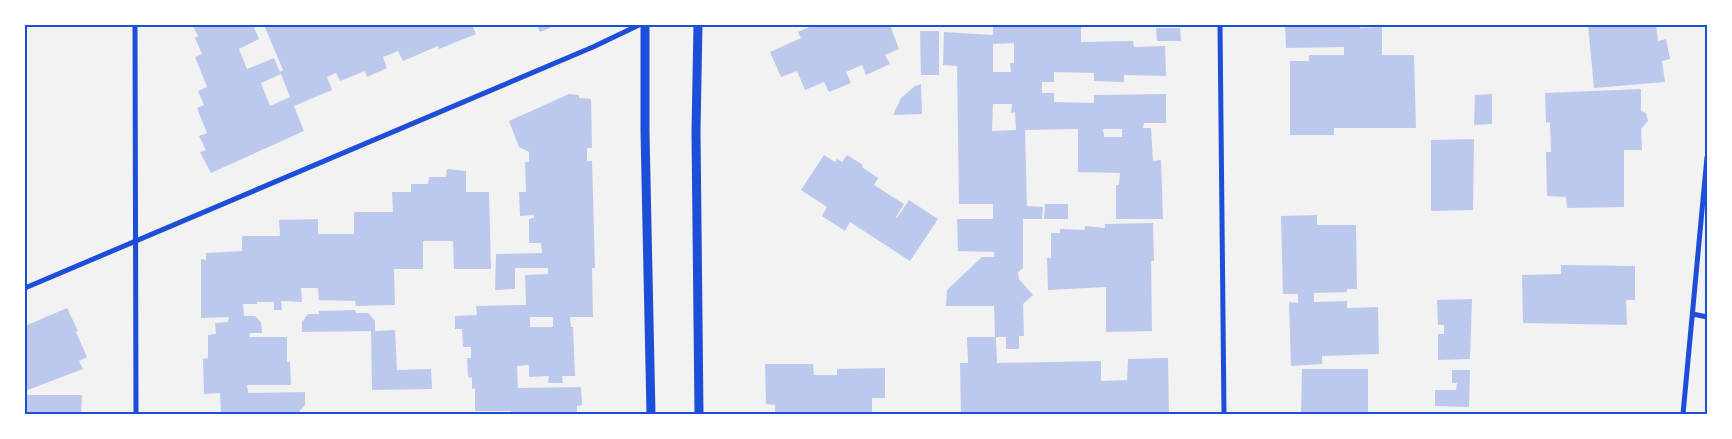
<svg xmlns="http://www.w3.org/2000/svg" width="1732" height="439" viewBox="0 0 1732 439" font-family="Mulish,sans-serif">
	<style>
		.building { fill: #bdc9ec; fill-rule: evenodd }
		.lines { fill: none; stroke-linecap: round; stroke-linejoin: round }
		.minor { stroke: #1d4ed8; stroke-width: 5 }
		.tertiary { stroke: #1d4ed8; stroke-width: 9 }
		.neatline { fill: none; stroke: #1d4ed8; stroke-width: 2 }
	</style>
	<rect width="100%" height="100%" fill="#f2f2f2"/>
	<g class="building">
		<path d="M192,25H253L259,39L239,49L247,69L274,58L280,72L283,70L264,25H472L476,34L439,49L438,46L403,61L398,51L391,54L383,57L387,68L367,77L365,71L340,81L336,73L327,77L332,90L294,106L304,131L211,173L200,152L206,150L199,136L207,133L197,108L204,105L198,91L207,87L195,57L202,54L195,38L198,36ZM281,74L290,97L270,106L261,83Z"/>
		<path d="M537,25H557L540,32Z"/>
		<path d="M814,25H826L828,27L832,25H890L899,49L885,55L890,64L866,75L862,65L846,72L851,83L829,92L824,82L805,90L797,71L781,77L770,52L801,38L798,32Z"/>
		<path d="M993,25H1081V42L1133,41L1134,47L1165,46L1166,76L1124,75V82L1094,81V73L1054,72V82H1042V93H1054V102L1094,103V95L1166,94V123H1144L1143,128H1151L1153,161L1161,160L1163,219H1116V185H1119L1120,173L1078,172V129L1025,130L1027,206L1043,207L1042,219H1023V268L1018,272L1019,279L1033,295L1023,304L1024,336H1019V349H1006V337H996L997,363L1101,361V381L1127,380L1128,359L1168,358L1169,414H961L960,363H968L967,337H995L994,306H946L947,290L982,257H994V252L958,251L957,219H993V204H959L957,66L943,65L944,32L993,35ZM1014,43V63H1010L1011,72H993V44ZM993,104H1012L1011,113L1015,112L1016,130L992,131ZM1103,129H1122V137H1104Z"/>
		<path d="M1285,25H1360V28L1382,27V55H1414L1416,128H1334V135H1290V61H1309V55H1344V47L1286,48Z"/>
		<path d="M1588,25H1656L1658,41L1666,39L1670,59L1662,61L1665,82L1594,88Z"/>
		<path d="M1156,28H1180L1181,41H1157Z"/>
		<path d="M920,31H939V75H921Z"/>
		<path d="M921,84L922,114L893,115L901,98L915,86Z"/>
		<path d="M1641,89V111L1646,113L1648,121L1641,129L1642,150H1624V207L1567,208L1566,197L1547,196L1546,152H1551L1550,122L1546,123L1545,93Z"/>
		<path d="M569,94L579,95V98L591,99L592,148H587V161H592L595,268H592L593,317H570L571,327H573L575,376H562L563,383H548L549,376L529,377V365L517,366L518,388L581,387L582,405L577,406V414H512L511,411H475V388L472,389V378L468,377L467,358H471V347H463L462,329H455V316L477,315L476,306L526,305L525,275L548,274V268H515V289L495,290L496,254L542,253L541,243H529V219L534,218V215L520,216L519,192H526L525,162H529V152L519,147L509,121ZM530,317H553V327H530Z"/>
		<path d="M1492,94V124L1474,125L1475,95Z"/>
		<path d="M1474,139L1473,210L1431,211V140Z"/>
		<path d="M824,155L835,162L837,159L842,162L847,155L863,165L862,167L878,178L874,185L904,204L896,217L897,218L909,200L938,219L910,261L850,222L845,231L822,216L827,207L801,190Z"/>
		<path d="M447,169L466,171V192H489L491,269H454L453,241H423V269H394L395,305L356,306L355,301L319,300L318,288H301L302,302L281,301L282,310H274V302H257V304H243L244,316H255L261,322L262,333H250L249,337H287V362H290L291,385H247L248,393L305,392V405L297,414H221L220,393L204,394L203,359L208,358V335L216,334L215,323L228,322L229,317L201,318V259L206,260V253L242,251V236H280L279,220L318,219V234H354V212H393L392,192H411V184H428L429,177H446Z"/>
		<path d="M1045,204H1068V219H1044Z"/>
		<path d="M1317,215V225H1356L1357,289H1347V292L1314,293V302L1347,301V308L1378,307L1379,354L1322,356V364L1291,366L1289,302L1298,303V294H1283L1281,216Z"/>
		<path d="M1153,223L1154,261H1151L1152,331L1106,332V287L1048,290L1047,258H1051V233H1060V229L1085,230V226L1105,228V224Z"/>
		<path d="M1561,265L1635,266V300H1626L1627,325L1523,323L1522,275L1561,274Z"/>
		<path d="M1472,299L1470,359L1438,360V334H1444V325H1438L1437,300Z"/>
		<path d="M67,308L78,331L76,332L87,357L79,361L83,369L25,391V326Z"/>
		<path d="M355,310L356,313H368L375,321V331L395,330L397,370L431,369L432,389L372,390L371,331L302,332V322L308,314H319V311Z"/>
		<path d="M765,364H813L814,375H837V369L885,368V398H872V414H775V405L766,404Z"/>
		<path d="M1302,369H1368V414H1301Z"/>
		<path d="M1452,370H1470L1469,407L1435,406V390H1456L1457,383H1452Z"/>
		<path d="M25,395H82L81,414H25Z"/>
	</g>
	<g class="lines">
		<g class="minor">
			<path d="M135,25L136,414"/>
			<path d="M1220,25L1224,414"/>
			<path d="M25,288L593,47L639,25"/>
			<path d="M1693,314L1707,317"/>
			<path d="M1683,414L1707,157"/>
		</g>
		<g class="tertiary">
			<path d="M645,25V132L651,414"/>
			<path d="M698,25L696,131L699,414"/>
		</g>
	</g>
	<rect width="1732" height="439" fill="none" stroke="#ffffff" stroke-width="52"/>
	<rect x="26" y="26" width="1680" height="387" class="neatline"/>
</svg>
